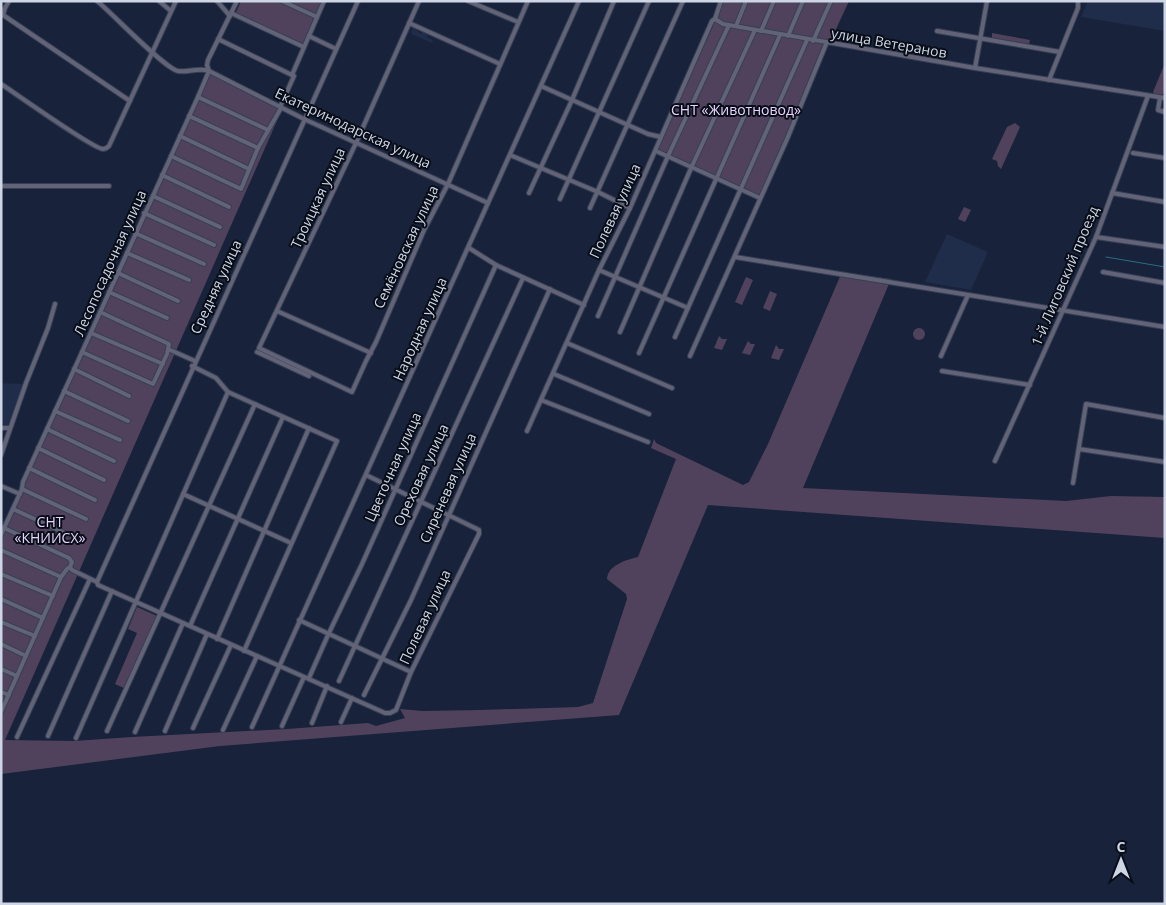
<svg xmlns="http://www.w3.org/2000/svg" width="1166" height="905" viewBox="0 0 1166 905" font-family="'Open Sans',sans-serif">
	<style>
		.built { fill: #1f2c4a }
		.green { fill: #50425d }
		.lines { fill: none; stroke-linecap: round; stroke-linejoin: round }
		.stream { stroke: #286d80; stroke-width: 1 }
		.minor-casing { stroke: #354056; stroke-width: 6 }
		.minor { stroke: #636378; stroke-width: 4 }
		.labels { text-anchor: middle; stroke-width: 4; stroke-linejoin: round; paint-order: stroke }
		.street-label { font-size: 14px; fill: #ced6e6; stroke: #080d17 }
		.park-label { font-size: 14px; fill: #e8d3fe; stroke: #080d17 }
	</style>
	<rect width="100%" height="100%" fill="#18233b"/>
	<g class="built">
		<path d="M1088,1H1165V31L1081,17Z"/>
		<path d="M413,28L421,34L422,32L428,35L427,37L433,40L432,43L411,34Z"/>
		<path d="M947,234L988,252L971,290L925,282Z"/>
		<path d="M1,383L24,384L8,425H1Z"/>
	</g>
	<g class="green">
		<path d="M241,1H326L305,49L234,17Z"/>
		<path d="M720,1H849L759,196L656,151L713,26L715,19L714,14Z"/>
		<path d="M992,33L1030,40L1029,44L992,38Z"/>
		<path d="M1165,63V93L1156,97L1153,92Z"/>
		<path d="M211,72L283,107L5,740L74,741L132,737L287,729L368,723L376,726L405,718L400,709L423,711L480,710L578,707L593,703L627,599L626,594L607,579C608,565 626,560 638,557L676,459L651,448L654,439L656,443L743,485L749,482L768,444L842,272L891,279L803,488L1066,501L1111,496L1165,497V538L708,505L619,715L220,746L1,774V534Z"/>
		<path d="M1015,123L1020,127L1001,169L998,166L997,161L992,159L1007,127Z"/>
		<path d="M964,207L971,210L965,222L958,219Z"/>
		<path d="M746,277L753,280L742,305L735,302Z"/>
		<path d="M770,291L777,294L770,311L763,308Z"/>
		<circle cx="919" cy="334" r="6"/>
		<path d="M719,336L722,339H727L722,350L714,348Z"/>
		<path d="M748,341L751,344H755L750,355L742,353Z"/>
		<path d="M776,345L779,349H784L779,360L771,358Z"/>
		<path d="M137,607L157,616L124,688L115,684L137,633L128,629Z"/>
	</g>
	<g class="lines">
		<path class="stream" d="M1106,257L1165,267"/>
		<g class="minor-casing">
			<g id="minor">
				<path d="M97,1C112,13 165,69 178,71C188,73 198,67 209,71L304,119L488,203"/>
				<path d="M159,1L171,11"/>
				<path d="M217,1L230,16"/>
				<path d="M282,1L317,17"/>
				<path d="M419,1L356,143L259,348L352,392L366,361L376,342L424,230L448,184L528,1"/>
				<path d="M468,1L518,22"/>
				<path d="M231,13L304,47"/>
				<path d="M3,15L130,101"/>
				<path d="M3,15L5,8L9,1"/>
				<path d="M715,19L723,24L975,68L1165,98"/>
				<path d="M409,23L500,64"/>
				<path d="M736,26L746,1"/>
				<path d="M761,31L774,1"/>
				<path d="M937,31L1060,52"/>
				<path d="M309,36L336,49"/>
				<path d="M788,36L803,1"/>
				<path d="M218,39L294,76L280,107"/>
				<path d="M813,41L831,1"/>
				<path d="M975,68L987,1"/>
				<path d="M292,75L324,1"/>
				<path d="M1049,80L1078,8V1"/>
				<path d="M1,84C15,93 93,149 103,149C106,149 107,148 109,146L176,1"/>
				<path d="M541,86L648,134L661,137"/>
				<path d="M198,97L268,130"/>
				<path d="M1160,98L1158,110L1165,112"/>
				<path d="M189,116L258,148"/>
				<path d="M180,136L249,169"/>
				<path d="M656,151L760,198"/>
				<path d="M1133,153L1165,158"/>
				<path d="M510,155L598,192L630,208"/>
				<path d="M171,156L241,189L258,148L281,108"/>
				<path d="M162,175L229,207"/>
				<path d="M1,186H109"/>
				<path d="M529,193L572,100L614,1"/>
				<path d="M1112,193L1165,202"/>
				<path d="M153,196L220,227"/>
				<path d="M560,199L649,1"/>
				<path d="M590,208L683,1"/>
				<path d="M144,213L214,245"/>
				<path d="M135,233L204,264"/>
				<path d="M1096,237L1165,247"/>
				<path d="M469,248L496,265L584,305"/>
				<path d="M127,253L189,280"/>
				<path d="M735,257L1165,327"/>
				<path d="M599,270L688,308"/>
				<path d="M1103,272L1165,283"/>
				<path d="M118,273L178,301"/>
				<path d="M109,292L167,318"/>
				<path d="M277,311L371,353"/>
				<path d="M598,316L668,156L729,25"/>
				<path d="M620,332L692,166L755,30"/>
				<path d="M91,333L163,364"/>
				<path d="M675,337L807,40"/>
				<path d="M567,343L672,388"/>
				<path d="M168,349L195,361"/>
				<path d="M82,352L153,384L167,354L169,344L100,312"/>
				<path d="M257,352L309,376"/>
				<path d="M639,353L780,35"/>
				<path d="M690,356L787,139L826,44"/>
				<path d="M941,356L968,295"/>
				<path d="M192,366L216,378L228,392L337,441L244,651"/>
				<path d="M74,369L129,396"/>
				<path d="M942,371L1030,385"/>
				<path d="M554,374L649,414"/>
				<path d="M64,391L128,421"/>
				<path d="M541,400L648,442"/>
				<path d="M55,411L120,440"/>
				<path d="M1,428H10"/>
				<path d="M47,429L114,461"/>
				<path d="M527,431L599,270L630,208L712,21L715,19L721,1"/>
				<path d="M38,448L104,480"/>
				<path d="M1079,449L1165,462"/>
				<path d="M1,455L26,383L48,328L55,304"/>
				<path d="M995,461L1096,237L1148,96"/>
				<path d="M29,468L95,500"/>
				<path d="M1073,483L1086,404L1165,418"/>
				<path d="M1,486L20,494"/>
				<path d="M22,489L86,519"/>
				<path d="M183,494L291,543"/>
				<path d="M13,509L69,535"/>
				<path d="M4,528L69,558L72,562L70,567L72,570L97,582L98,585L385,713H390L396,710L411,672L479,534V530L366,475"/>
				<path d="M1,535L22,489L23,482L198,97L209,71L207,65L208,60L237,1"/>
				<path d="M1,550L61,577"/>
				<path d="M1,574L53,596"/>
				<path d="M97,582L358,1"/>
				<path d="M1,599L43,618"/>
				<path d="M299,620L411,672"/>
				<path d="M1,622L35,636"/>
				<path d="M190,626L283,417"/>
				<path d="M217,639L309,428"/>
				<path d="M1,644L26,656"/>
				<path d="M1,669L17,676"/>
				<path d="M309,678L328,635L362,564L496,265"/>
				<path d="M339,681L523,278"/>
				<path d="M1,692L9,695"/>
				<path d="M364,695L411,600L550,289"/>
				<path d="M1,712L61,577L67,569L70,567"/>
				<path d="M341,722L352,698"/>
				<path d="M312,723L327,686"/>
				<path d="M282,726L304,677"/>
				<path d="M252,727L579,1"/>
				<path d="M193,728L231,645"/>
				<path d="M223,730L257,656"/>
				<path d="M107,731L255,404"/>
				<path d="M165,731L207,634"/>
				<path d="M135,732L183,623"/>
				<path d="M48,736L112,591"/>
				<path d="M17,737L90,579"/>
				<path d="M76,738L228,392"/>
			</g>
		</g>
		<use href="#minor" class="minor"/>
	</g>
	<g class="labels">
		<g class="street-label">
			<text transform="translate(889 43) rotate(10)" y="5">улица Ветеранов</text>
			<text transform="translate(353 128) rotate(25)" y="5">Екатеринодарская улица</text>
			<text transform="translate(318 198) rotate(-65)" y="5">Троицкая улица</text>
			<text transform="translate(615 211) rotate(-65)" y="5">Полевая улица</text>
			<text transform="translate(406 247) rotate(-65)" y="5">Семёновская улица</text>
			<text transform="translate(110 263) rotate(-66)" y="5">Лесопосадочная улица</text>
			<text transform="translate(1065 276) rotate(-67)" y="5">1-й Лиговский проезд</text>
			<text transform="translate(216 287) rotate(-65)" y="5">Средняя улица</text>
			<text transform="translate(420 329) rotate(-66)" y="5">Народная улица</text>
			<text transform="translate(393 467) rotate(-66)" y="5">Цветочная улица</text>
			<text transform="translate(421 475) rotate(-65)" y="5">Ореховая улица</text>
			<text transform="translate(448 488) rotate(-66)" y="5">Сиреневая улица</text>
			<text transform="translate(425 617) rotate(-65)" y="5">Полевая улица</text>
		</g>
		<g class="park-label">
			<text x="736" y="115">СНТ «Животновод»</text>
			<text x="50" y="527">СНТ<tspan x="50" dy="16">«КНИИСХ»</tspan></text>
		</g>
	</g>
	<rect width="1166" height="905" fill="none" stroke="#ced6e6" stroke-width="5"/>
	<g transform="translate(1121 860)" stroke="#080d17" stroke-width="4" paint-order="stroke">
	<path d="M0-4L9 19L0 12L-9 19Z" fill="#ced6e6"/>
	<text y="-8" font-size="14" font-weight="bold" text-anchor="middle" fill="#ced6e6">С</text>
	</g>
</svg>
